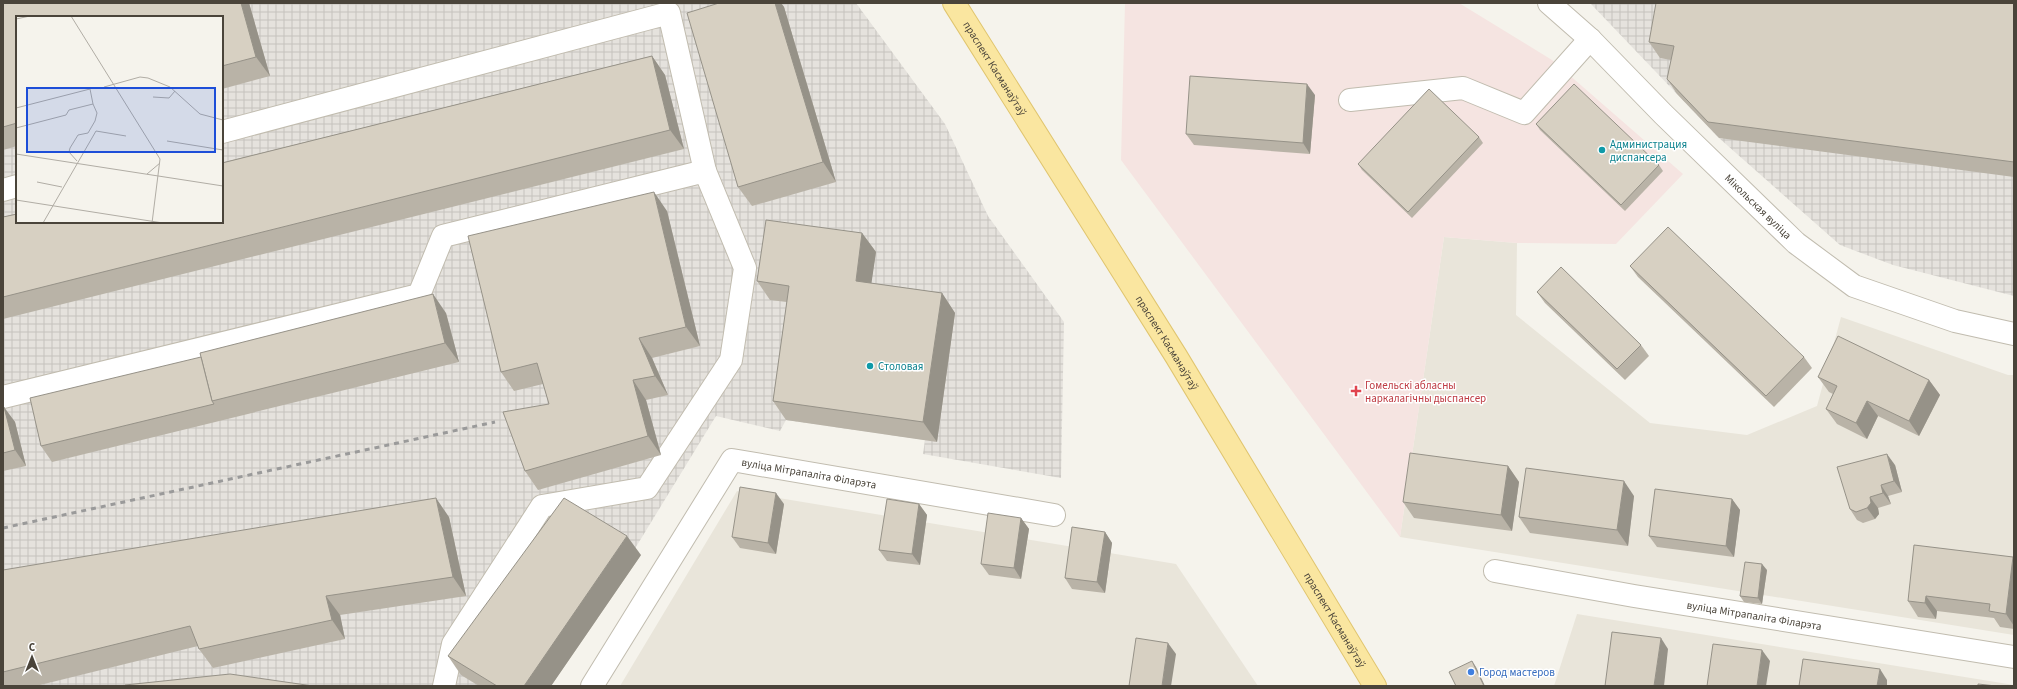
<svg xmlns="http://www.w3.org/2000/svg" width="2017" height="689" viewBox="0 0 2017 689" font-family="'Source Sans 3',sans-serif">
	<style>
		.residential { fill: #e9e5da }
		.industrial { fill: url(#industrial-grid); fill-rule: evenodd }
		.medical { fill: #f5e4e1 }
		.lines { fill: none; stroke-linecap: round; stroke-linejoin: round }
		.minor-casing { stroke: #c1bcaf; stroke-width: 24 }
		.major-casing { stroke: #e0c56f; stroke-width: 24 }
		.minor { stroke: #fff; stroke-width: 22 }
		.major { stroke: #fae6a0; stroke-width: 22 }
		.rail { stroke: #9a9a9a; stroke-width: 3; stroke-dasharray: 5 5; stroke-linecap: butt }
		.wall { fill: #b9b3a7 }
		.shaded-wall { fill: #969288 }
		.building { fill: #d7d0c2; stroke: #969288 }
		.culture-dot { fill: #0f9aa8; stroke: #fff; stroke-width: 1.5 }
		.health-dot { fill: #e0444e; stroke: #fff; stroke-width: 1.5 }
		.shop-dot { fill: #3f7fe0; stroke: #fff; stroke-width: 1.5 }
		.labels { text-anchor: middle; stroke-width: 3; stroke-linejoin: round; paint-order: stroke }
		.street-label { font-size: 11px; fill: #4a443a; stroke: #fff }
		.culture-label { font-size: 11px; fill: #0d838f; stroke: #fff; text-anchor: start }
		.health-label { font-size: 11px; fill: #be3a42; stroke: #fff; text-anchor: start }
		.shop-label { font-size: 11px; fill: #366cbe; stroke: #fff; text-anchor: start }
		.inset-road { fill: none; stroke: #b1ada5; stroke-width: 1 }
		.view { fill: #1d4ed8; fill-opacity: 0.15; stroke: #1d4ed8; stroke-width: 2 }
		.inset-edge { fill: none; stroke: #4a443a; stroke-width: 2 }
	</style>
	<defs>
		<pattern id="industrial-grid" width="8" height="8" patternUnits="userSpaceOnUse"><rect width="8" height="8" fill="#e5e2dd"/><path d="M0 4h8M4 0v8" fill="none" stroke="#c6c3be"/></pattern>
	</defs>
	<rect width="100%" height="100%" fill="#f5f3ec"/>
	<g class="residential">
		<path d="M1444,237L1517,243L1516,315L1650,423L1747,435L1817,406L1841,317L2008,375H2014V635L1400,537Z"/>
		<path d="M737,491L1176,564L1258,686H620Z"/>
		<path d="M1577,614L2014,685V686H1554Z"/>
	</g>
	<g class="industrial">
		<path d="M3,3H856L945,124L988,216L1064,322L1061,478L923,454L925,440L786,420L780,431L716,416L551,686H3ZM17,17H222V222H17Z"/>
		<path d="M1590,3H2014V296L1893,265L1840,245L1719,138Z"/>
	</g>
	<path class="medical" d="M1125,3H1459L1552,60L1683,174L1616,244L1517,243L1444,237L1400,537L1121,160Z"/>
	<g class="lines">
		<g class="minor-casing">
			<g id="minor">
				<path id="s1" d="M1549,3L1590,39L1663,114L1796,243L1854,286L1955,321L2014,334"/>
				<path d="M1350,100L1463,88L1524,113L1590,39"/>
				<path d="M222,132L669,13L705,171"/>
				<path d="M3,190L17,186"/>
				<path d="M3,397L419,295L443,236L705,171L745,268L731,360L647,488L542,506L453,644L444,686"/>
				<path id="s2" d="M1495,571L1634,596L2014,657"/>
				<path id="s3" d="M592,686L732,460L1054,515"/>
			</g>
		</g>
		<g class="major-casing">
			<g id="major">
				<path id="s4" d="M954,3L1176,356L1375,686"/>
			</g>
		</g>
		<use href="#minor" class="minor"/>
		<use href="#major" class="major"/>
		<path class="rail" d="M3,528L495,422"/>
	</g>
	<g class="wall">
		<path d="M3,3H249L270,76L222,89V17H17V146L3,150Z"/>
		<path d="M719,3H781L784,7L836,182L752,206L738,187Z"/>
		<path d="M2014,3V177L1719,138L1677,94L1667,79L1671,60L1660,58L1649,42Z"/>
		<path d="M652,56L665,75L684,149L3,319V217Z"/>
		<path d="M1315,95L1310,154L1194,145L1186,134Z"/>
		<path d="M1536,124L1659,165L1663,171L1625,211L1540,130Z"/>
		<path d="M1479,137L1483,143L1412,218L1362,170L1358,164Z"/>
		<path d="M667,211L700,346L652,358L668,395L646,400L661,455L538,490L525,471L549,404L543,384L514,391L501,372Z"/>
		<path d="M862,233L876,252L871,283L942,293L955,313L937,442L786,420L773,401L787,302L770,300L757,281Z"/>
		<path d="M1630,266L1804,357L1812,368L1774,407L1638,277Z"/>
		<path d="M1537,292L1641,345L1649,356L1625,380L1545,303Z"/>
		<path d="M446,313L459,362L52,462L41,446Z"/>
		<path d="M1818,377L1929,380L1940,395L1919,436L1878,416L1867,439L1837,424L1826,409L1833,394L1829,392Z"/>
		<path d="M3,407L15,422L26,466L3,471Z"/>
		<path d="M1895,465L1902,492L1888,496L1891,504L1878,508L1879,514L1875,519L1863,523L1857,520L1850,509Z"/>
		<path d="M1508,466L1519,482L1512,531L1414,518L1403,502Z"/>
		<path d="M1634,496L1628,546L1530,533L1519,517Z"/>
		<path d="M1732,499L1740,510L1734,557L1657,547L1649,536Z"/>
		<path d="M784,504L776,554L740,548L732,537Z"/>
		<path d="M919,504L927,515L920,565L887,561L879,550Z"/>
		<path d="M449,517L466,596L340,615L345,639L213,668L199,649L198,646L36,686H3V570Z"/>
		<path d="M1021,518L1029,529L1021,579L989,575L981,564Z"/>
		<path d="M1105,532L1112,543L1105,593L1072,589L1065,578Z"/>
		<path d="M641,555L551,686H479L461,675L448,656Z"/>
		<path d="M2014,559V629L2000,627L1994,618L1937,611L1936,619L1918,617L1908,601Z"/>
		<path d="M1767,570L1762,604L1744,602L1740,596Z"/>
	</g>
	<g class="shaded-wall">
		<path d="M241,3H249L270,76L256,57Z"/>
		<path d="M775,3H781L784,7L836,182L823,162Z"/>
		<path d="M652,56L665,75L684,149L670,130Z"/>
		<path d="M1307,84L1315,95L1310,154L1303,143Z"/>
		<path d="M654,192L667,211L700,346L686,327Z"/>
		<path d="M862,233L876,252L869,300L856,281Z"/>
		<path d="M942,293L955,313L937,442L923,422Z"/>
		<path d="M433,294L446,313L459,362L445,343Z"/>
		<path d="M639,338L652,358L668,395L655,376Z"/>
		<path d="M633,380L646,400L661,455L648,436Z"/>
		<path d="M1929,380L1940,395L1919,436L1909,421Z"/>
		<path d="M1867,401L1878,416L1867,439L1856,423Z"/>
		<path d="M4,407L15,422L26,466L15,450Z"/>
		<path d="M1887,454L1895,465L1902,492L1894,481Z"/>
		<path d="M1508,466L1519,482L1512,531L1501,515Z"/>
		<path d="M1624,481L1634,496L1628,546L1617,530Z"/>
		<path d="M1881,485L1888,496L1891,504L1883,493Z"/>
		<path d="M776,493L784,504L776,554L768,543Z"/>
		<path d="M1870,497L1878,508L1879,514L1875,519L1867,508Z"/>
		<path d="M436,498L449,517L466,596L453,577Z"/>
		<path d="M1732,499L1740,510L1734,557L1726,546Z"/>
		<path d="M919,504L927,515L920,565L912,554Z"/>
		<path d="M1021,518L1029,529L1021,579L1014,568Z"/>
		<path d="M1105,532L1112,543L1105,593L1097,582Z"/>
		<path d="M627,536L641,555L551,686H524Z"/>
		<path d="M2013,557L2014,559V626L2006,614Z"/>
		<path d="M1762,564L1767,570L1762,604L1758,598Z"/>
		<path d="M326,596L340,615L345,639L332,620Z"/>
		<path d="M1926,596L1937,611L1936,619L1925,603Z"/>
		<path d="M1661,638L1668,649L1664,686H1654Z"/>
		<path d="M1168,643L1176,654L1171,686H1162Z"/>
		<path d="M1762,650L1770,661L1766,686H1757Z"/>
		<path d="M1472,661L1476,667L1485,686H1484Z"/>
		<path d="M1880,669L1887,680V686H1877Z"/>
	</g>
	<g class="building">
		<path d="M3,3H241L256,57L222,66V17H17V123L3,127Z"/>
		<path d="M719,3H775L823,162L738,187L687,13Z"/>
		<path d="M1656,3H2014V162L1708,122L1667,79L1674,46L1649,42Z"/>
		<path d="M652,56L670,130L3,297V217L17,214V222H222V163Z"/>
		<path d="M1190,76L1307,84L1303,143L1186,134Z"/>
		<path d="M1574,84L1659,165L1621,205L1536,124Z"/>
		<path d="M1429,89L1479,137L1408,212L1358,164Z"/>
		<path d="M654,192L686,327L639,338L655,376L633,380L648,436L525,471L503,412L549,404L537,363L501,372L468,236Z"/>
		<path d="M766,220L862,233L856,281L942,293L923,422L773,401L789,286L757,281Z"/>
		<path d="M1668,227L1804,357L1766,396L1630,266Z"/>
		<path d="M1561,267L1641,345L1617,369L1537,292Z"/>
		<path d="M433,294L445,343L212,401L200,353Z"/>
		<path d="M1838,336L1929,380L1909,421L1867,401L1856,423L1826,409L1837,386L1818,377Z"/>
		<path d="M201,357L212,401L214,404L41,446L30,398Z"/>
		<path d="M3,407H4L15,450L3,453Z"/>
		<path d="M1410,453L1508,466L1501,515L1403,502Z"/>
		<path d="M1887,454L1894,481L1881,485L1883,493L1870,497L1871,503L1867,508L1856,512L1850,509L1837,467Z"/>
		<path d="M1526,468L1624,481L1617,530L1519,517Z"/>
		<path d="M740,487L776,493L768,543L732,537Z"/>
		<path d="M1655,489L1732,499L1726,546L1649,536Z"/>
		<path d="M436,498L453,577L326,596L332,620L199,649L190,626L3,672V570Z"/>
		<path d="M564,498L627,536L524,686H497L448,656Z"/>
		<path d="M887,499L919,504L912,554L879,550Z"/>
		<path d="M988,513L1021,518L1014,568L981,564Z"/>
		<path d="M1072,527L1105,532L1097,582L1065,578Z"/>
		<path d="M1914,545L2013,557L2006,614L1989,611L1990,604L1926,596L1925,603L1908,601Z"/>
		<path d="M1745,562L1762,564L1758,598L1740,596Z"/>
		<path d="M1612,632L1661,638L1654,686H1605Z"/>
		<path d="M1136,638L1168,643L1162,686H1129Z"/>
		<path d="M1713,644L1762,650L1757,686H1707Z"/>
		<path d="M1803,659L1880,669L1877,686H1799Z"/>
		<path d="M1472,661L1484,686H1456L1449,672Z"/>
		<path d="M230,674L313,686H124L125,685Z"/>
		<path d="M1978,684L1996,686H1978Z"/>
	</g>
	<g class="culture-dot">
		<circle cx="1602" cy="150" r="4"/>
		<circle cx="870" cy="366" r="4"/>
	</g>
	<path class="health-dot" d="M1354 385h4v4h4v4h-4v4h-4v-4h-4v-4h4z"/>
	<circle class="shop-dot" cx="1471" cy="672" r="4"/>
	<g class="labels">
		<g class="street-label">
			<text dy="4" stroke="none"><textPath href="#s4" startOffset="77">праспект Касманаўтаў</textPath></text>
			<text dy="4" stroke="none"><textPath href="#s1" startOffset="292">Мікольская вуліца</textPath></text>
			<text dy="4" stroke="none"><textPath href="#s4" startOffset="401">праспект Касманаўтаў</textPath></text>
			<text dy="4" stroke="none"><textPath href="#s3" startOffset="344">вуліца Мітрапаліта Філарэта</textPath></text>
			<text dy="4" stroke="none"><textPath href="#s2" startOffset="263">вуліца Мітрапаліта Філарэта</textPath></text>
			<text dy="4" stroke="none"><textPath href="#s4" startOffset="725">праспект Касманаўтаў</textPath></text>
		</g>
		<g class="culture-label">
			<text x="1610" y="148">Администрация<tspan x="1610" dy="13">диспансера</tspan></text>
			<text x="878" y="370">Столовая</text>
		</g>
		<g class="health-label">
			<text x="1365" y="389">Гомельскі абласны<tspan x="1365" dy="13">наркалагічны дыспансер</tspan></text>
		</g>
		<g class="shop-label">
			<text x="1479" y="676">Город мастеров</text>
		</g>
	</g>
	<g transform="translate(16 16)">
		<rect width="207" height="207" fill="#f5f3ec"/>
		<path class="inset-road" d="M55,0L144,143L136,207M0,3L14,0M88,71L124,61L132,62L154,71L184,98L207,104M137,81L153,82L159,75M0,92L74,73L77,88M0,112L50,99L53,94L77,88L81,97L79,105L72,117L62,119L54,132L53,136L61,145M151,125L207,134M0,138L207,170M131,158L144,147M21,166L46,171M0,184L147,207M27,207L80,115L110,120"/>
		<path class="view" d="M11,72H199V136H11Z"/>
		<rect width="207" height="207" class="inset-edge"/>
	</g>
	<rect width="2017" height="689" fill="none" stroke="#4a443a" stroke-width="8"/>
	<g transform="translate(32 657)" stroke="#ffffff" stroke-width="3" paint-order="stroke">
	<path d="M0-3L7 15L0 10L-7 15Z" fill="#4a443a"/>
	<text y="-6" font-size="11" font-weight="bold" text-anchor="middle" fill="#4a443a">С</text>
	</g>
</svg>
